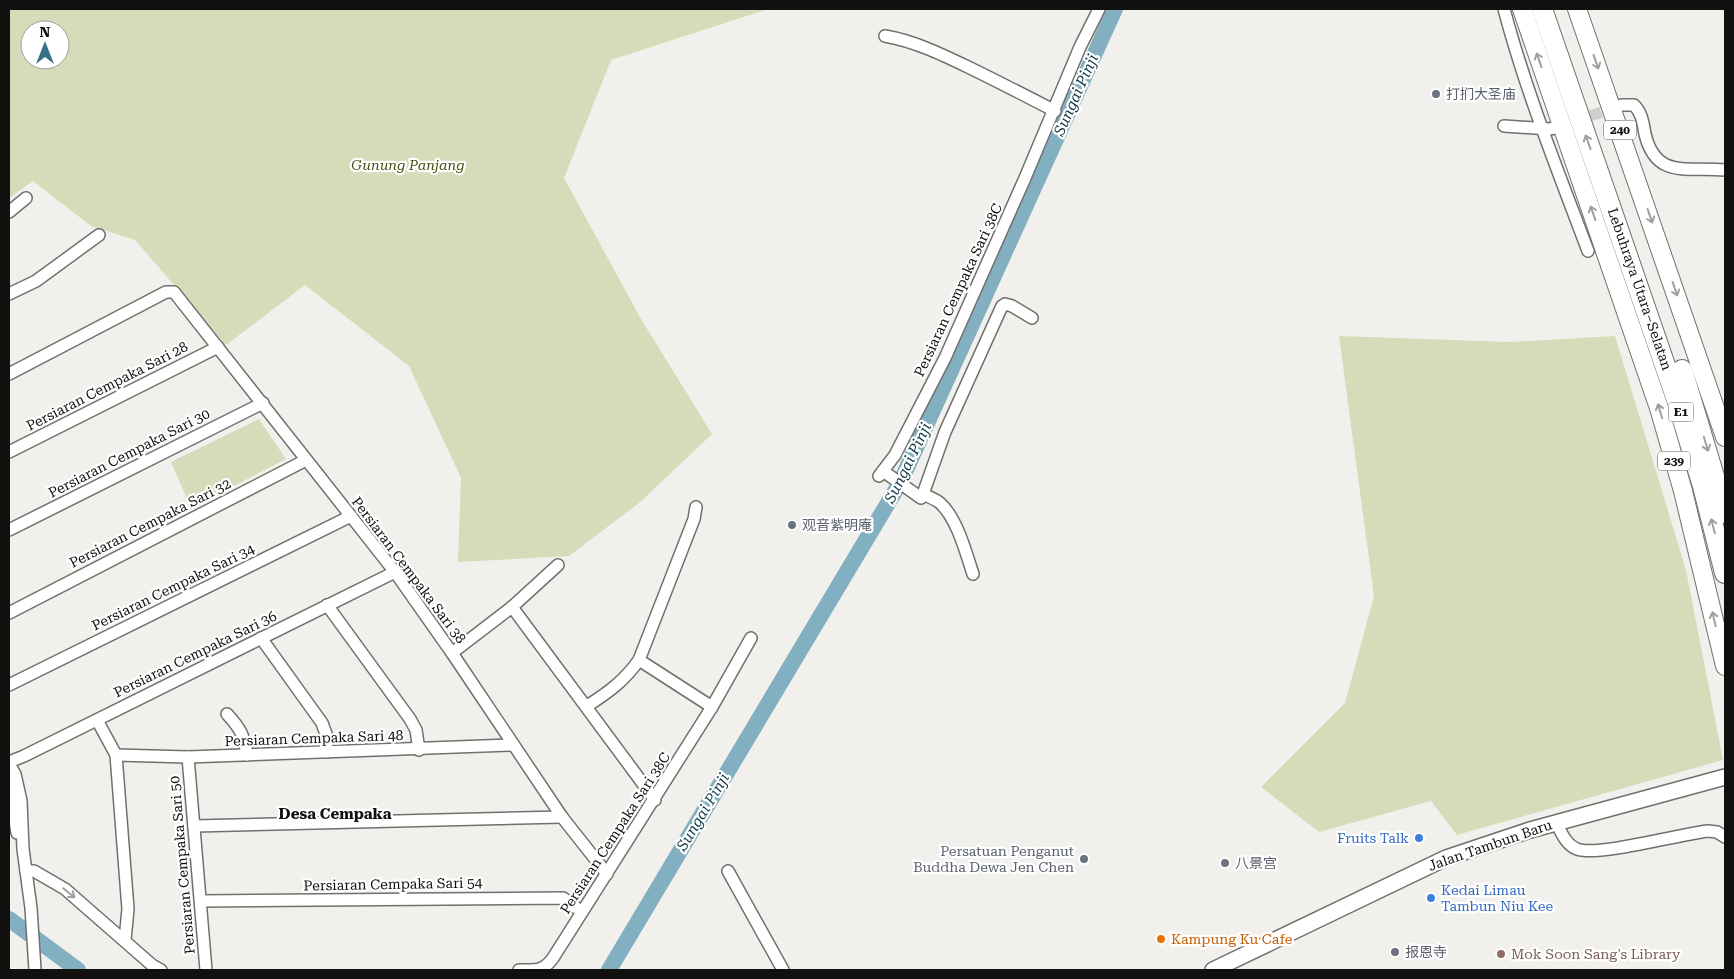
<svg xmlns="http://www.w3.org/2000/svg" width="1734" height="979" viewBox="0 0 1734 979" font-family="'Roboto Serif','Noto Sans SC',serif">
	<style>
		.green { fill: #d4dcb9; fill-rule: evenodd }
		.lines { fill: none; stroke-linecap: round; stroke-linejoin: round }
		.river { stroke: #82b0c0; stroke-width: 16 }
		.minor-tunnel { stroke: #d0cecb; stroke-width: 11; stroke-dasharray: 11 5.5; stroke-linecap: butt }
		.minor-casing { stroke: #71706c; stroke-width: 14 }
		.secondary-casing { stroke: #71706c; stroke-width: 18 }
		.primary-casing { stroke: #71706c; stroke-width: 20 }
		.motorway-casing { stroke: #71706c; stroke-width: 22 }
		.minor { stroke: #fff; stroke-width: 11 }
		.secondary { stroke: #fff; stroke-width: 15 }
		.primary { stroke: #fff; stroke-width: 18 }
		.motorway { stroke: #fff; stroke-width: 20 }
		.oneway { stroke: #9f9f9f }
		.worship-dot { fill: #6b7280; stroke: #fff; stroke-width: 2 }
		.shop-dot { fill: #3f7fe0; stroke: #fff; stroke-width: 2 }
		.food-dot { fill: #e8710a; stroke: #fff; stroke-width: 2 }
		.education-dot { fill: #8d6e63; stroke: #fff; stroke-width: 2 }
		.labels { text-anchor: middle; stroke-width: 4.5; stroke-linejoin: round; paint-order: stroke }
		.shield { fill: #fff; stroke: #585856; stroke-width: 1 }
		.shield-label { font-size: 12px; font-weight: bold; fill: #10100e }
		.worship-label { font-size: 14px; fill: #5b616d; stroke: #fff; text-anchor: start }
		.park-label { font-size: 14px; font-style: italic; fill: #474f10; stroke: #fff }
		.street-label { font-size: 14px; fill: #10100e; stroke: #fff }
		.shop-label { font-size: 14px; fill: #366cbe; stroke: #fff; text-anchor: end }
		.food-label { font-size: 14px; fill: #c56008; stroke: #fff; text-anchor: start }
		.education-label { font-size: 14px; fill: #785e54; stroke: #fff; text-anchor: start }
		.water-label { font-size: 15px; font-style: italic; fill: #0d3844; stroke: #fff }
		.neighbourhood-label { font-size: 15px; font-weight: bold; fill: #10100e; stroke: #fff }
	</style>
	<rect width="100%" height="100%" fill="#f2f0ec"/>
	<g class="green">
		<path d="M9,9H768L611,60L564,178L641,319L712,434L639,503L569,556L458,562L461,478L409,366L305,285L226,345L135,240L91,226L33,181L9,198ZM30,30H60V60H30Z"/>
		<path d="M1339,336L1509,342L1615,336L1686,570L1723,760L1457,835L1431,801L1319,832L1261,787L1345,703L1374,596Z"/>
		<path d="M259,419L286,459L191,508L171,462Z"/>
	</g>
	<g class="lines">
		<g class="river">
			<path d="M9,919L78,970"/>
			<path d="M609,970L900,483L1115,9"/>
		</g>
		<path class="minor-tunnel" d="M1575,121L1617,107"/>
		<g class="minor-casing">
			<g id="minor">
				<path d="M1504,9C1526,92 1558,171 1588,251"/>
				<path d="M885,36C914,41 941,54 968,67C997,81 1026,96 1055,111"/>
				<path d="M1621,105H1634C1642,113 1643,123 1645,134C1656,180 1688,166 1725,170"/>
				<path d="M1504,126L1549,129L1555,128"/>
				<path d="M9,212L26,198"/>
				<path d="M9,294L36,281L99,235"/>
				<path d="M9,374L166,292H174L395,572L452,653L562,817L607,874"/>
				<path d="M9,452L218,347"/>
				<path d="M883,471L921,498L923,494C929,497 935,499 940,503C957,518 966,553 973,574"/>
				<path d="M879,476L895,455L945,358L1025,178L1080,47L1099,9"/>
				<path d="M923,494L945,432L1002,306L1005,304L1012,306L1032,318"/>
				<path d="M9,530L263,403"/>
				<path d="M327,605L410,719L416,730L419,750"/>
				<path d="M512,607L655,800"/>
				<path d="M9,613L306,460"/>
				<path d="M261,638L322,723L326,734L327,752"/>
				<path d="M452,653L512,607L558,565"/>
				<path d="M639,660L712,707"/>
				<path d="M9,685L351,516"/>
				<path d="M587,706C609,692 624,681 639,660L694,519L696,507"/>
				<path d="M227,714C240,728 244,735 247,755"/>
				<path d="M97,720L116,755L128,909L125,940"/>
				<path d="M116,755L188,757L513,745"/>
				<path d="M188,757L206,970"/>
				<path d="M9,762L24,756L395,572"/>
				<path d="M9,764L15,774L21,801L23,849L31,908L35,970"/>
				<path d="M9,783L17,833"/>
				<path d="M1556,822C1561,832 1566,845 1577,849C1597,857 1681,834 1708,831L1717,832L1725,837"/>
				<path d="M194,826L562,817"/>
				<path d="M26,871H34L65,889L152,965L161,970"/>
				<path d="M728,871L783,970"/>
				<path d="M201,901L563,898L582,912"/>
				<path d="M519,970C535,970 543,972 553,958L712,707L751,638"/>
			</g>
		</g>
		<g class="secondary-casing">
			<path id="secondary" d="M1213,970L1446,858L1530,830L1725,777"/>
		</g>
		<g class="primary-casing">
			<g id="primary">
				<path d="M1522,9L1659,408L1683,491L1725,666"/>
				<path d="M1577,9L1725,437"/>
			</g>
		</g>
		<g class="motorway-casing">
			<g id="motorway">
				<path d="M1542,9L1678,403L1703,486L1725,573"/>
				<path d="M1682,370L1725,513"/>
			</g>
		</g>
		<use href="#minor" class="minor"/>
		<use href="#secondary" class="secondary"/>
		<use href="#primary" class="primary"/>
		<use href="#motorway" class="motorway"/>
	</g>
	<defs><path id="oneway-shaft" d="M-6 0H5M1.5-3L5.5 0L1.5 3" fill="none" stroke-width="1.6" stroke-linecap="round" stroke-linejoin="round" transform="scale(1.25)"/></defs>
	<g class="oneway">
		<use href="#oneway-shaft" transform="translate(1539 60) rotate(-109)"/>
		<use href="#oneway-shaft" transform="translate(1596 62) rotate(71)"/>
		<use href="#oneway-shaft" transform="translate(1588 142) rotate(-110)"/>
		<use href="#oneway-shaft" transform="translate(1593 213) rotate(-109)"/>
		<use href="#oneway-shaft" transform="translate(1650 216) rotate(71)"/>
		<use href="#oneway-shaft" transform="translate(1675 289) rotate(71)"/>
		<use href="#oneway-shaft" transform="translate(1660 411) rotate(-107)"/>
		<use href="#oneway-shaft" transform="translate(1706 444) rotate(73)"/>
		<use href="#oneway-shaft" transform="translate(1713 526) rotate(-104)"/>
		<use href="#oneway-shaft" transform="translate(1714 619) rotate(-103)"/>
		<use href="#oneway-shaft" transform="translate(69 893) rotate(39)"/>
	</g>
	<g class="worship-dot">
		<circle cx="1436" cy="94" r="5"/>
		<circle cx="792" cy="525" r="5"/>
		<circle cx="1084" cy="859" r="5"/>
		<circle cx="1225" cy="863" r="5"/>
		<circle cx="1395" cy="952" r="5"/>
	</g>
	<g class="shop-dot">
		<circle cx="1419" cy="838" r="5"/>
		<circle cx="1431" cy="898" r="5"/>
	</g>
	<circle class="food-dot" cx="1161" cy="939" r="5"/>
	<circle class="education-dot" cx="1501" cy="954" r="5"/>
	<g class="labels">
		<g class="shield">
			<rect x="1604" y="120.5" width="32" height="19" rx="4"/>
			<rect x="1668.5" y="402.5" width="25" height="19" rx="4"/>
			<rect x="1658" y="451.5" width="32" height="19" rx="4"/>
		</g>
		<g class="shield-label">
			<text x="1620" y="134">240</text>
			<text x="1681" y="416">E1</text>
			<text x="1674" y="465">239</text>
		</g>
		<g class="worship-label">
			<text x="1446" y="99">打扪大圣庙</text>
			<text x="802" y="530">观音紫明庵</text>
			<text x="1074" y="856" text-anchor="end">Persatuan Penganut<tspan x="1074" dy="16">Buddha Dewa Jen Chen</tspan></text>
			<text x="1235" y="868">八景宫</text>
			<text x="1405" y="957">报恩寺</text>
		</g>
		<g class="park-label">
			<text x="408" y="170">Gunung Panjang</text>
		</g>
		<g class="street-label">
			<text transform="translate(1640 289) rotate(71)" y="5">Lebuhraya Utara–Selatan</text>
			<text transform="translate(958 290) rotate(-65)" y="5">Persiaran Cempaka Sari 38C</text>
			<text transform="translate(107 386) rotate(-27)" y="5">Persiaran Cempaka Sari 28</text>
			<text transform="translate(129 453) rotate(-27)" y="5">Persiaran Cempaka Sari 30</text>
			<text transform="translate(150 523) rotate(-27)" y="5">Persiaran Cempaka Sari 32</text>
			<text transform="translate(409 570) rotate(53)" y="5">Persiaran Cempaka Sari 38</text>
			<text transform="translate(173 587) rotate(-26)" y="5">Persiaran Cempaka Sari 34</text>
			<text transform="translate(195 654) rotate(-26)" y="5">Persiaran Cempaka Sari 36</text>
			<text transform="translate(314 738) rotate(-2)" y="5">Persiaran Cempaka Sari 48</text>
			<text transform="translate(615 833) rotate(-57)" y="5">Persiaran Cempaka Sari 38C</text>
			<text transform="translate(1490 845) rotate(-19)" y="5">Jalan Tambun Baru</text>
			<text transform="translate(182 865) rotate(-95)" y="5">Persiaran Cempaka Sari 50</text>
			<text transform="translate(393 884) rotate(-1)" y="5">Persiaran Cempaka Sari 54</text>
		</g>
		<g class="shop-label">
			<text x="1409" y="843">Fruits Talk</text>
			<text x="1441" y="895" text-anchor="start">Kedai Limau<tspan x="1441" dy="16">Tambun Niu Kee</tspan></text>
		</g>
		<g class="food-label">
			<text x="1171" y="944">Kampung Ku Cafe</text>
		</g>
		<g class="education-label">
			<text x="1511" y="959">Mok Soon Sang's Library</text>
		</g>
		<g class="water-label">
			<text transform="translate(1076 95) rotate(-66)" y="5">Sungai Pinji</text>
			<text transform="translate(908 463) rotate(-64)" y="5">Sungai Pinji</text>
			<text transform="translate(703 812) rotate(-59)" y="5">Sungai Pinji</text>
		</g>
		<g class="neighbourhood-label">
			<text x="335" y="819">Desa Cempaka</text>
		</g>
	</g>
	<rect width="1734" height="979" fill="none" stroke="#10100e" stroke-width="20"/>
	<g transform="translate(45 45)"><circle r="24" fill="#ffffff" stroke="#9f9f9f"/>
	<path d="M0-4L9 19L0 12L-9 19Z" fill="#38708a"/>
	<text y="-8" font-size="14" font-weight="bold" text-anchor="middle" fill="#10100e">N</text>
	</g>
</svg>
